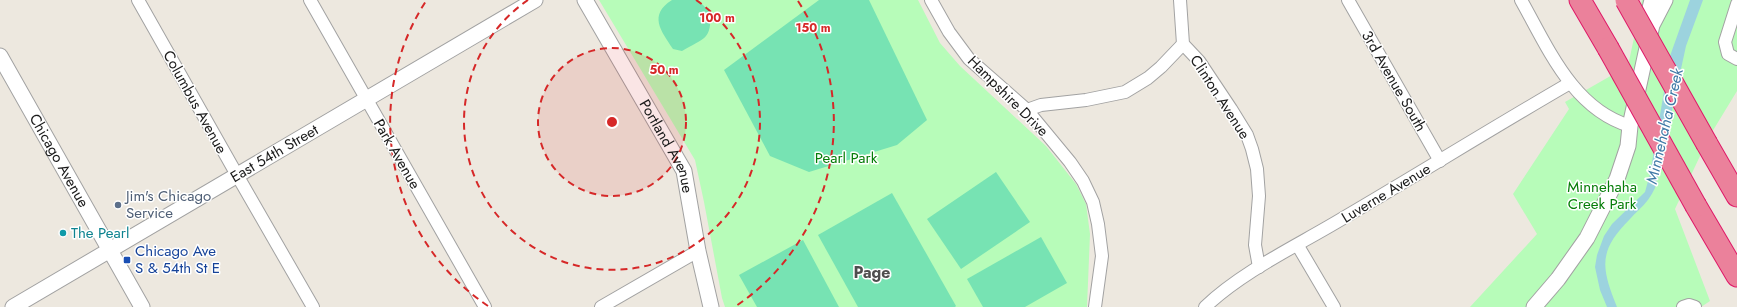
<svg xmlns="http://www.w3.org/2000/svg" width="1737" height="307" viewBox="0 0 1737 307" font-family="Jost,sans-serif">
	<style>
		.park { fill: #b7fcb9 }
		.pitch { fill: #77e3b3 }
		.water { fill: #9cd3de }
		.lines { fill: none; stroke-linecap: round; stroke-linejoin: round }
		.minor-casing { stroke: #a2a2a2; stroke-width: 14 }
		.tertiary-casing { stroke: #a2a2a2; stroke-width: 17 }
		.motorway-casing { stroke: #df1968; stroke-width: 23 }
		.minor { stroke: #fff; stroke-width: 12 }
		.tertiary { stroke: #fff; stroke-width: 15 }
		.motorway { stroke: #eb819b; stroke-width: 21 }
		.motorway-bridge-casing { stroke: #df1968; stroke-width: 23; stroke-linecap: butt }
		.motorway-bridge { stroke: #eb819b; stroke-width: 21 }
		.ring { fill: none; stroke: #d62828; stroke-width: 2; stroke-dasharray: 7 5 }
		.service-dot { fill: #5c6f8a; stroke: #fff; stroke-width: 1.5 }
		.culture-dot { fill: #0f9aa8; stroke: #fff; stroke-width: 1.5 }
		.transit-dot { fill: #1a4fb4; stroke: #fff; stroke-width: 1.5 }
		.labels { text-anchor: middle; stroke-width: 3; stroke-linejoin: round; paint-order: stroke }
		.street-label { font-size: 15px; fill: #1b1b1b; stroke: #fff }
		.park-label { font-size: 15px; fill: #057d08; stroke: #fff }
		.service-label { font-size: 15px; fill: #4e5e75; stroke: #fff; text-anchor: start }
		.culture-label { font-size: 15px; fill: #0d838f; stroke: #fff; text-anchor: start }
		.transit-label { font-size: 15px; fill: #164399; stroke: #fff; text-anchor: start }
		.water-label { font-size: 16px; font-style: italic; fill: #407aa7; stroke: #fff }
		.neighbourhood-label { font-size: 16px; font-weight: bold; fill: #4e4e4e; stroke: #fff }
		.centre { fill: #d62828; stroke: #fff; stroke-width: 2 }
		.ring-label { font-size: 12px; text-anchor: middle; font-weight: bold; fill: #d62828; stroke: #fff; stroke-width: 3; stroke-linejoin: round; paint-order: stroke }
	</style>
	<rect width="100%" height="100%" fill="#ede8df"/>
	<g class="park">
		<path d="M599,0H918L940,43L960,66L1046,146L1076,184L1086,204L1090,234L1087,307H725L722,298L704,202L695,160Z"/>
		<path d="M1642,0H1737V91L1709,137L1675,209L1710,301L1701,307H1470L1537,234L1513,194L1569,109L1565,102L1628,66Z"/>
	</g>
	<g class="pitch">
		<path d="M672,0H698L710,12C712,40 704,38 682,51L673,49C661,31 648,15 672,0Z"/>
		<path d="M819,0H869L927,120L897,145L809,172L770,156L724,70Z"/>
		<path d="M996,172L1030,222L961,269L927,219Z"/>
		<path d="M892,193L956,306L955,307H858L818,235Z"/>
		<path d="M1041,237L1067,283L1025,307H983L967,279Z"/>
		<path d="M803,240L839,307H757L739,275Z"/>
	</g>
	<path class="water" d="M1690,0H1703L1686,46L1655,188C1647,204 1642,206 1630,219C1598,251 1601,267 1617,307H1607L1600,290L1595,267L1597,255L1604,236L1612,224L1645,192L1650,174L1670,56Z"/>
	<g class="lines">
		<g class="minor-casing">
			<g id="minor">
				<path d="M138,0L237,175L313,307"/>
				<path d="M310,0L485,307"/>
				<path d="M931,0L949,32L969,59L1027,110L1070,162L1083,181L1093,202L1098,224L1102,256L1095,307"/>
				<path d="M1180,0L1183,44L1199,61L1231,109L1247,135L1252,149L1257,169L1259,196L1255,245L1259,267"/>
				<path d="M1348,0L1440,161"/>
				<path d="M1521,0C1548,48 1573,109 1630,126"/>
				<path d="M1737,4L1725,42L1728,54L1737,59"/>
				<path d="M1027,110L1041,105L1086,100L1125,92L1148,78L1161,67L1183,44"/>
				<path d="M1298,246L1334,307"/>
				<path d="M601,307L698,251"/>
				<path d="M1205,307C1244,270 1299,245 1345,217C1420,173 1494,127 1570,83"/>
				<path d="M1683,307L1689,305L1695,307"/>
			</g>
		</g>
		<g class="tertiary-casing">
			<g id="tertiary">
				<path id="s1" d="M585,0L684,171L698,251L711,307"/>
				<path d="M1652,24L1650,8L1652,0"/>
				<path id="s2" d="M0,56L142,307"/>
				<path id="s3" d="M13,307L535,0"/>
				<path d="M1534,307L1558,279L1587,238L1617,179L1628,146L1630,126L1652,25L1665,0"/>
			</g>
		</g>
		<g class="motorway-casing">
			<g id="motorway">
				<path d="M1580,0L1608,48"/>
				<path d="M1707,144L1737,196"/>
				<path d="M1696,206L1737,276"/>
			</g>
		</g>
		<use href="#minor" class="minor"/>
		<use href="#tertiary" class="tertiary"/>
		<use href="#motorway" class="motorway"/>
		<g class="motorway-bridge-casing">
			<g id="motorway-bridge">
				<path d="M1626,0L1707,144"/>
				<path d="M1608,48L1696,206"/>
			</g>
		</g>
		<use href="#motorway-bridge" class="motorway-bridge"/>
	</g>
	<circle cx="612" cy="122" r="74" fill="#d62828" fill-opacity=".12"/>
	<g class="ring">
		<circle cx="612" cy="122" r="74"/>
		<path d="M696 0A148 148 0 1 1 528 0"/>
		<path d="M488 306A222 222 0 0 1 426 1M798 1A222 222 0 0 1 736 306"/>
	</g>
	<circle class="service-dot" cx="118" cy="205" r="4"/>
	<circle class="culture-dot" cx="63" cy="233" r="4"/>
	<rect class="transit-dot" x="123" y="256" width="8" height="8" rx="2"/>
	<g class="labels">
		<g class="street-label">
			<text transform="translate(1394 81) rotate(60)" y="5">3rd Avenue South</text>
			<text transform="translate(1008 96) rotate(45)" y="5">Hampshire Drive</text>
			<text transform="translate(1220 97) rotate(57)" y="5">Clinton Avenue</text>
			<text transform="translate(195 102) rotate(61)" y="5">Columbus Avenue</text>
			<text dy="5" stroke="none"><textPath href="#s1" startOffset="168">Portland Avenue</textPath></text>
			<text dy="5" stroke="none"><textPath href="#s3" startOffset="303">East 54th Street</textPath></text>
			<text transform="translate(397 154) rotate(60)" y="5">Park Avenue</text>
			<text dy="5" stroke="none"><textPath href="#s2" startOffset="120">Chicago Avenue</textPath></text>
			<text transform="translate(1386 193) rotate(-31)" y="5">Luverne Avenue</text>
		</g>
		<g class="park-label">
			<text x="846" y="163">Pearl Park</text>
			<text x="1602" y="192">Minnehaha<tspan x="1602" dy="17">Creek Park</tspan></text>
		</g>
		<g class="service-label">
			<text x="126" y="201">Jim's Chicago<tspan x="126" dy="17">Service</tspan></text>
		</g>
		<g class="culture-label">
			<text x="71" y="238">The Pearl</text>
		</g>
		<g class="transit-label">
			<text x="135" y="256">Chicago Ave<tspan x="135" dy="17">S &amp; 54th St E</tspan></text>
		</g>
		<g class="water-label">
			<text transform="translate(1664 126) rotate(-77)" y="6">Minnehaha Creek</text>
		</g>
		<g class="neighbourhood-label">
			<text x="872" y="278">Page</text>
		</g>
	</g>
	<circle cx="612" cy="122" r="6" class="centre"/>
	<g class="ring-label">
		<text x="717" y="22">100 m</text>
		<text x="813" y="32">150 m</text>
		<text x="664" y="74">50 m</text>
	</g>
</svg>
